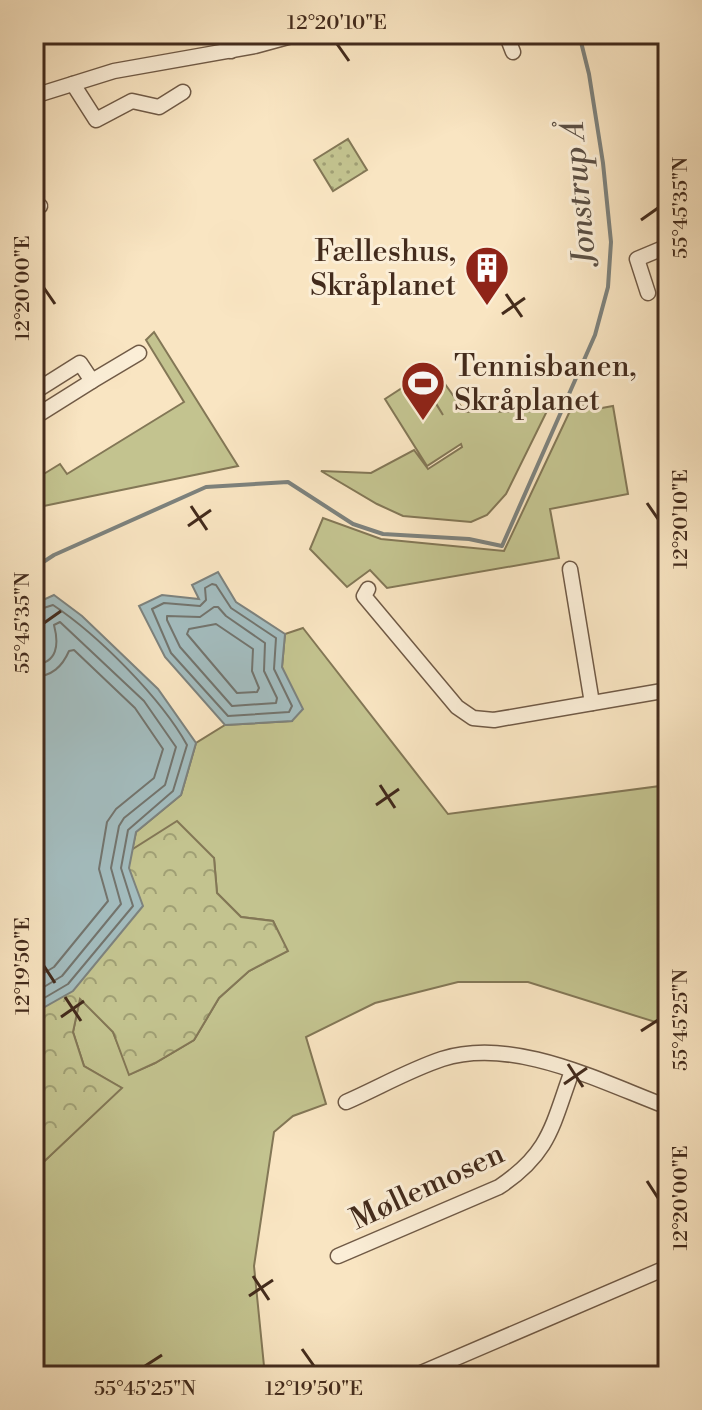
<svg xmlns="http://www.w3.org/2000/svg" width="702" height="1410" viewBox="0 0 702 1410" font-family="'Libre Bodoni',serif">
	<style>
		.grass { fill: #c3c38f; stroke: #837756; stroke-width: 2 }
		.forest { fill: url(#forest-crowns); stroke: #837756; stroke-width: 2 }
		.park { fill: url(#park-dots); stroke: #837756; stroke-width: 2 }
		.water { fill: #a3bcbe; stroke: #7d827d; stroke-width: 2 }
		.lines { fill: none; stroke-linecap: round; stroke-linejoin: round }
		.shore { stroke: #73746d; stroke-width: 2 }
		.stream { stroke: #7d827d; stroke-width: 4 }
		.street-casing { stroke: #705a46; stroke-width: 17 }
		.street { stroke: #fbeed7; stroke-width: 14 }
		.ticks { fill: none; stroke: #432b1c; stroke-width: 3 }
		.labels { text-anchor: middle; stroke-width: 6; stroke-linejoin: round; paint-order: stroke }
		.poi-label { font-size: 30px; fill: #432b1c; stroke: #fbeed7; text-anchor: end }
		.street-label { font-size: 30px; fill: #432b1c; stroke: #fbeed7 }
		.water-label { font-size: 32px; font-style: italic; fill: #5b4f44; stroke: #fbeed7 }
		.neatline { fill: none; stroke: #432b1c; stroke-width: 3 }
		.ticks-label { font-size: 20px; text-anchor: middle; fill: #432b1c }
	</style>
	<defs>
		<pattern id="forest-crowns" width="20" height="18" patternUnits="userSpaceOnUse" patternTransform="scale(2)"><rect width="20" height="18" fill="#c3c38f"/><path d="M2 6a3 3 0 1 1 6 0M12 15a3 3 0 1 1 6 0" fill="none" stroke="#a09f74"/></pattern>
		<pattern id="park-dots" width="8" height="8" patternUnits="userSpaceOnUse" patternTransform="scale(2)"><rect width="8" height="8" fill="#c3c38f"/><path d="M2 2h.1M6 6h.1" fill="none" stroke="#a09f74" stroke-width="1.8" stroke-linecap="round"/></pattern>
	</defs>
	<rect width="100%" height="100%" fill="#f9e5c2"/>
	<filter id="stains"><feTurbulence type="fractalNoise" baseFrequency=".0025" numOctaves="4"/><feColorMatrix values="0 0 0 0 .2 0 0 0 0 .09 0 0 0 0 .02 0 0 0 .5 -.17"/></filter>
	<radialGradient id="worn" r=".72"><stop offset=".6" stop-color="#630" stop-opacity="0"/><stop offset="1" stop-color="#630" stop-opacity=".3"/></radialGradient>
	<g class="grass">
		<path d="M154,332L238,466L34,508V480L60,464L67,474L184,402L146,340Z"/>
		<path d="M435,370L465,412L547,411L506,494L487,515L471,522L403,516L377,504L321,471L371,473L414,450L428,469L462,447L461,444L427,466L385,399L419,377L443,415L422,380Z"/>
		<path d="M589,401L602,408L613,406L628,494L550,509L559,558L387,588L370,570L347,587L310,549L323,518L381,539L504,551L569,413Z"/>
		<path d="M303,628L448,814L668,785V1026L528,982H458L375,1003L306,1037L326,1104L293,1116L274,1132L254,1266L265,1376H34V1171L121,1088L84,1066L73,1032L80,998L113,1032L130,1074L155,1063L194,1040L219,998L249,971L287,951L273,921L241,917L217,893L214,858L132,850L136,832L181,795L196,743L225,725L292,721L282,667L285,634Z"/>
	</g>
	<path class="forest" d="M177,821L214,858L217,893L241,917L273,921L288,951L249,971L219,998L194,1040L155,1063L129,1075L113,1032L80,999L73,1032L84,1066L122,1088L34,1171V1002L125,854Z"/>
	<path class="park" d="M348,139L367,170L333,191L314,160Z"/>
	<g class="water">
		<path d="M218,572L236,602L285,634L282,667L303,709L292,721L225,725L165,657L139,606L162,595L199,599L192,585Z"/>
		<path d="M54,595L82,616L158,689L196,743L181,795L136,832L129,868L143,906L73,991L34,1013V650L40,644L34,604Z"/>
	</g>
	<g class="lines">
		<g class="shore">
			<path d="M212,584L216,585L231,608L276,638L274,669L292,706L289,712L228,716L171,653L152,609L164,603L200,606L206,600L205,588Z"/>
			<path d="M214,607H218L226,616L265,643L264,671L277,698L276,703L232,706L180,647L167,620V616L200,617Z"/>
			<path d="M34,611L53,605C98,635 161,698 187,745L173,791L128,830L121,868L133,906L68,984L34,1004"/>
			<path d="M216,624L253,649L252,671L259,688L257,692L237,693L187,634L189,629Z"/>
			<path d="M34,665C58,663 59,644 54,625L60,622L144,701L176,747L165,785L124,818L119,826L111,868L121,904L62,976L34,993"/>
			<path d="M34,677C52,676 62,667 69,651L74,650L135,708L163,749L154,778L116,809L107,822L99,869L108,901L54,967L34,979"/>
		</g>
		<path class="stream" d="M34,568L54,555L206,487L288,482L353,524L383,534L469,539L502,546L595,335L608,287L611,242L603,163L589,74L579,34"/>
		<g class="street-casing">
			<g id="street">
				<path d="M223,34L231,51"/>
				<path d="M506,34L513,52"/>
				<path d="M73,84L96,120L132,101L159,107L183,92"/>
				<path d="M34,96L114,71L255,46L299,34"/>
				<path d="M34,210L40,206"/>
				<path d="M648,293L637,259L668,246"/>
				<path d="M34,392L80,363L92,381L139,353"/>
				<path d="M34,401L41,413L92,381"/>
				<path d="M570,569L592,703"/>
				<path d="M368,589L364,596L457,707L473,718L494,720L668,690"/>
				<path d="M346,1102C378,1088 409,1070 442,1059C514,1036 601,1082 668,1107"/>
				<path d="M338,1256L499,1187C550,1153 552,1126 572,1071"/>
				<path d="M414,1376L668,1267"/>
			</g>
		</g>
		<use href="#street" class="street"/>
	</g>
	<path class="ticks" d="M337,44L349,61M641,220L658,208M44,288L55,304M506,294L522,317M502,314L525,298M647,503L658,519M191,506L207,530M188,526L211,510M44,623L61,611M380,785L395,808M376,805L399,789M44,966L55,983M65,997L81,1021M61,1017L84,1001M641,1031L658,1020M568,1064L583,1087M564,1084L587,1068M647,1181L658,1198M253,1276L269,1300M249,1296L273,1280M302,1349L314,1366M145,1366L162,1355"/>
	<defs>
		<g id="building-pin" transform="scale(2.3)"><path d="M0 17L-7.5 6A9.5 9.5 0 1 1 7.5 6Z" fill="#8f2418" stroke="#fbeed7"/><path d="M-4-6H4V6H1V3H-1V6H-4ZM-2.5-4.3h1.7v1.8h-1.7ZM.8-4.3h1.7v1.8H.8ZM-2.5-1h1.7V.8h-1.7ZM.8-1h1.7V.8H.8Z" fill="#fff"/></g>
		<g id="stadium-pin" transform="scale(2.3)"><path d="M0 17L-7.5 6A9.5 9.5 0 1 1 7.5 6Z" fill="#8f2418" stroke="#fbeed7"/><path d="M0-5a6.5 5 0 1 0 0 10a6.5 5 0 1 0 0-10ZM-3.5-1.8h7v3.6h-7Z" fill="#fff"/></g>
	</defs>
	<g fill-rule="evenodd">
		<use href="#building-pin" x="487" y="268"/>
		<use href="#stadium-pin" x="423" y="383"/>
	</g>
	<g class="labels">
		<g class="poi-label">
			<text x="456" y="261">Fælleshus,<tspan x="456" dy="34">Skråplanet</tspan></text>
			<text x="454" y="376" text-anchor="start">Tennisbanen,<tspan x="454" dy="34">Skråplanet</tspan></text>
		</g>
		<g class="street-label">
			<text transform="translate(427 1186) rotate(-25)" y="10">Møllemosen</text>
		</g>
		<g class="water-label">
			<text transform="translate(578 193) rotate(-95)" y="11">Jonstrup Å</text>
		</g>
	</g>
	<rect width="702" height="1410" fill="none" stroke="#f9e5c2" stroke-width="88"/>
	<rect x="44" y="44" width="614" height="1322" class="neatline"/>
	<g class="ticks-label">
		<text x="337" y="29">12°20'10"E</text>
		<text transform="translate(680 208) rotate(-90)" y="7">55°45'35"N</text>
		<text transform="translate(22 288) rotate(-90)" y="7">12°20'00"E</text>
		<text transform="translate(680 519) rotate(-90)" y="7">12°20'10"E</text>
		<text transform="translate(22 623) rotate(-90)" y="7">55°45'35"N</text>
		<text transform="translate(22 966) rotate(-90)" y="7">12°19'50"E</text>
		<text transform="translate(680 1020) rotate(-90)" y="7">55°45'25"N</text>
		<text transform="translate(680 1198) rotate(-90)" y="7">12°20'00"E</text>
		<text x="145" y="1395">55°45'25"N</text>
		<text x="314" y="1395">12°19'50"E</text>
	</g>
	<rect width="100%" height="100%" filter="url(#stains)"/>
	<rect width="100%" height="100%" fill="url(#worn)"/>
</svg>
